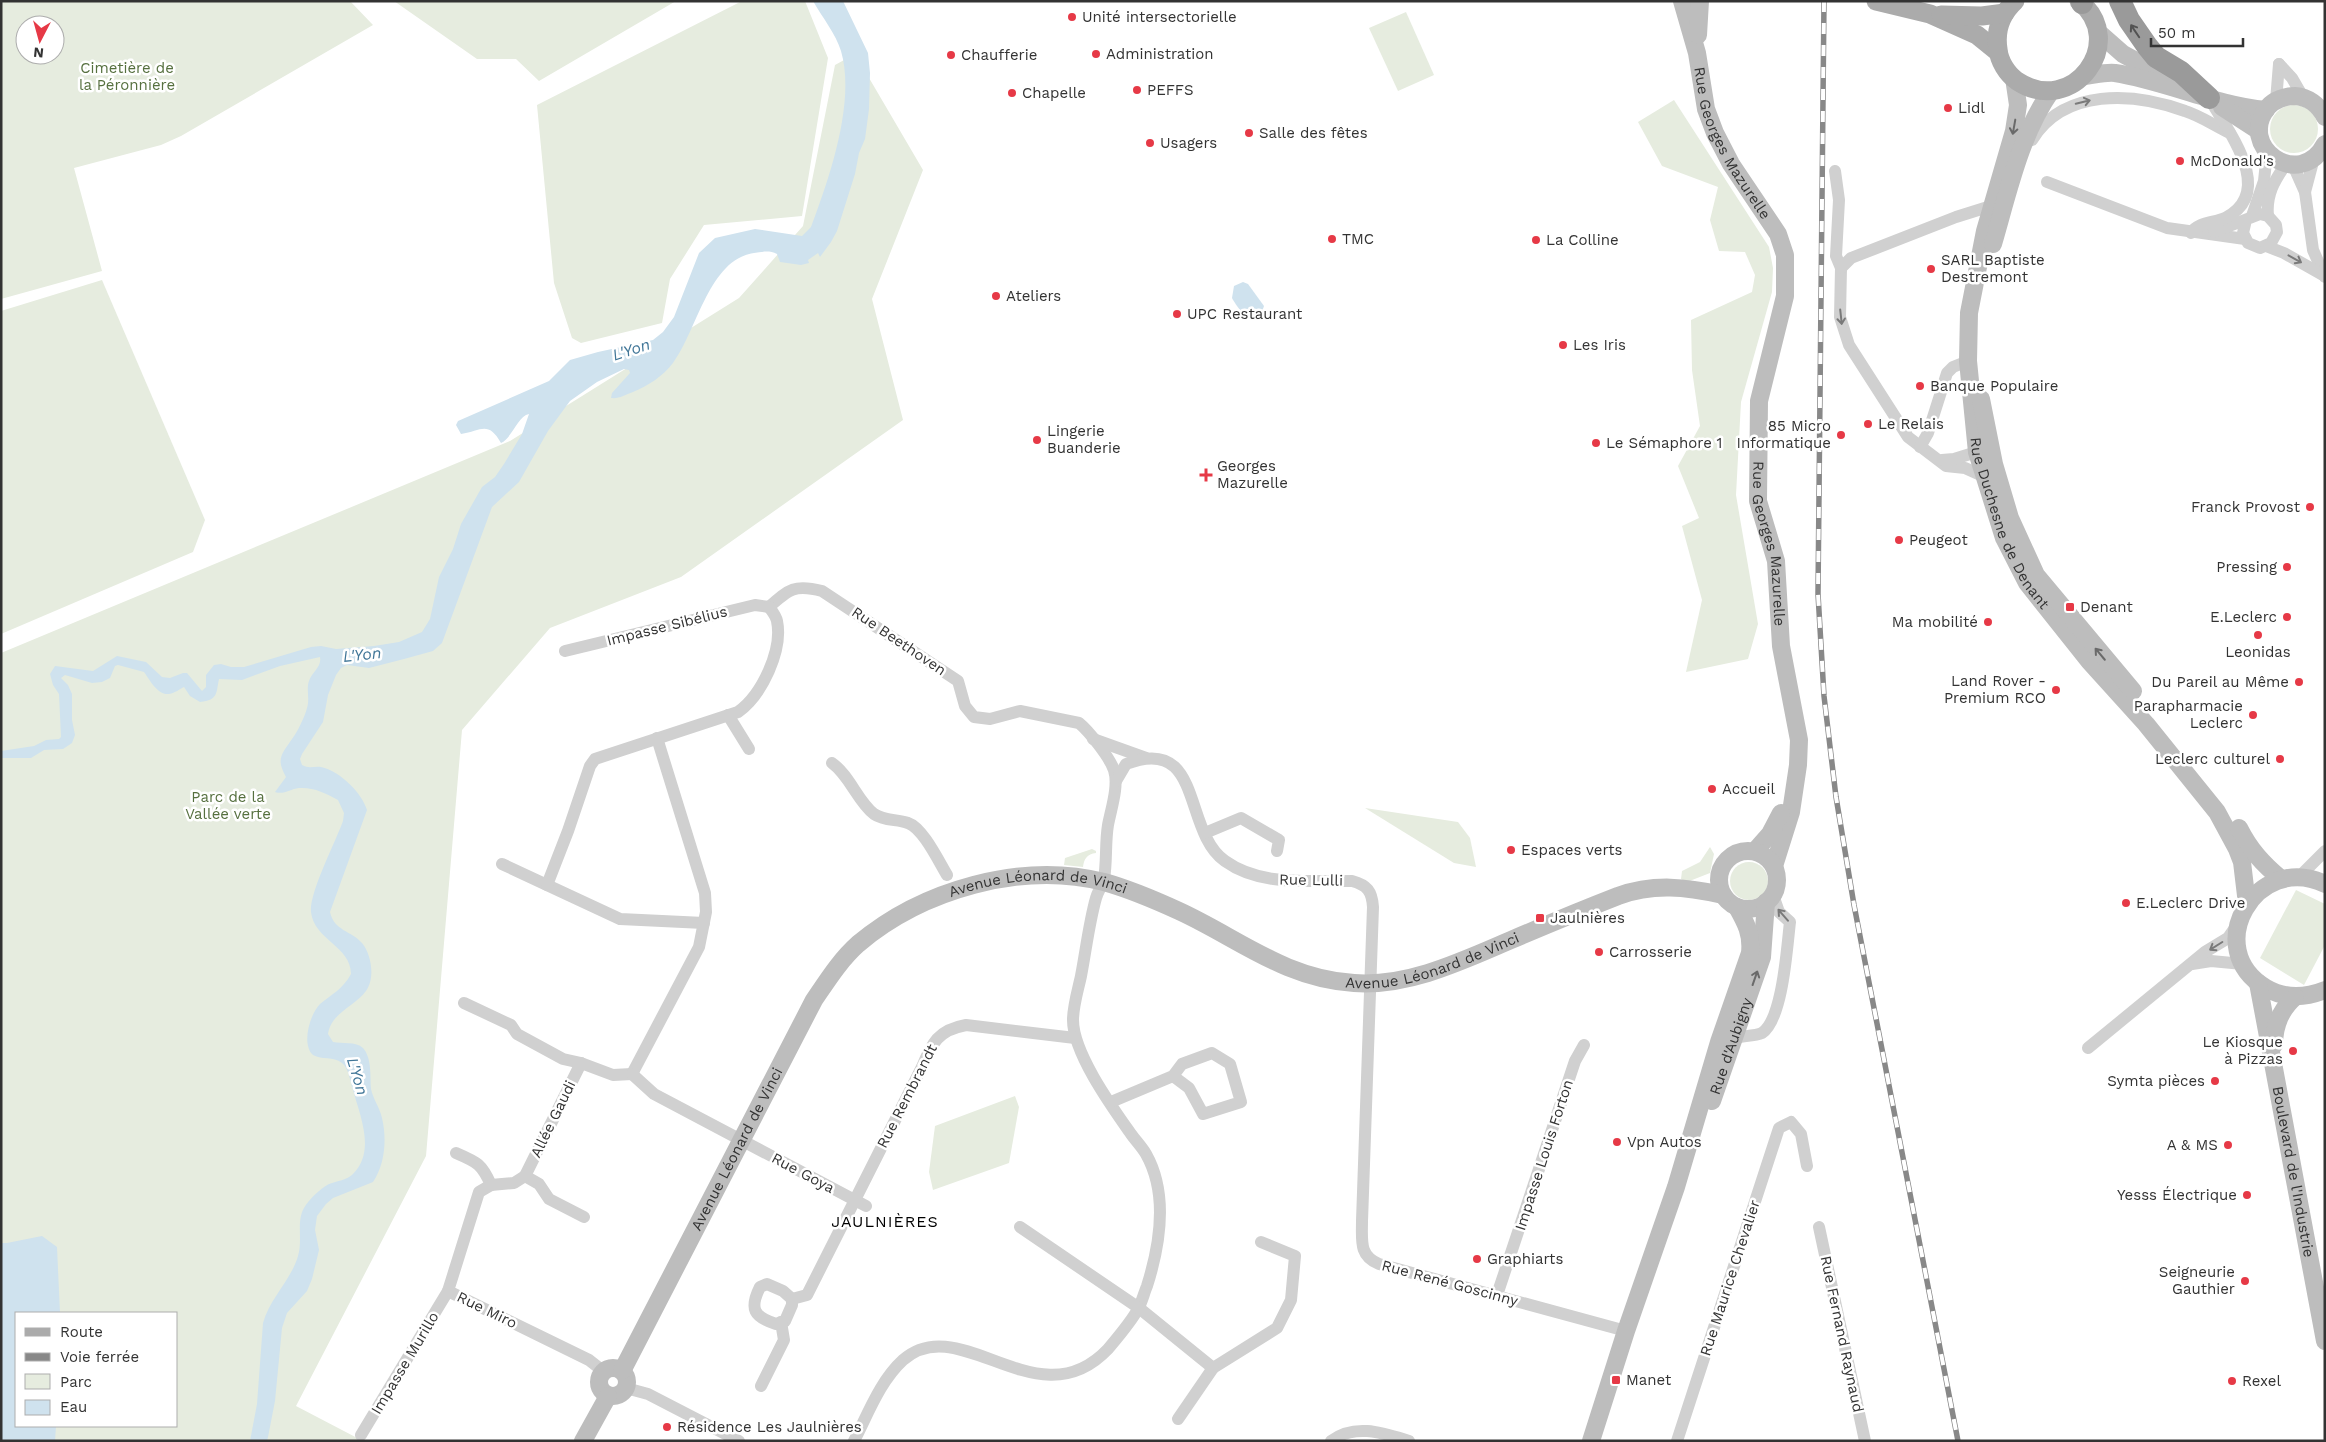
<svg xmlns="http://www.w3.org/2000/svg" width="2326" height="1442" viewBox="0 0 2326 1442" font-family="'Work Sans',sans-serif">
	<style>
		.green { fill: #e6ecdf; fill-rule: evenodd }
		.water { fill: #cfe2ee }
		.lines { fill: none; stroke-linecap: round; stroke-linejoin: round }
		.street { stroke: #d0d0d0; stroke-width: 12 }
		.secondary { stroke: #bdbdbd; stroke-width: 18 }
		.primary { stroke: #ababab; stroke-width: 19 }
		.highway { stroke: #9a9a9a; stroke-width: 22 }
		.rail-casing { stroke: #888; stroke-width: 5.5 }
		.rail { stroke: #fff; stroke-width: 4; stroke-dasharray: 11; stroke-linecap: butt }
		.oneway { stroke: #525252 }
		.oneway2 { stroke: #7a7a7a }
		.oneway3 { stroke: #6a6a6a }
		.poi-dot { fill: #e63946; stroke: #fff; stroke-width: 2 }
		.labels { text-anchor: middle; stroke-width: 5; stroke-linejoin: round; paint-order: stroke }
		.poi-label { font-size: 15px; fill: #333; stroke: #fff; text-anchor: start }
		.park-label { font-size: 15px; fill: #56703f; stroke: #fff }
		.street-label { font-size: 15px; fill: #333; stroke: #fff }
		.water-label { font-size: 16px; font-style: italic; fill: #3f7597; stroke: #fff }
		.neighbourhood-label { font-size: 16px; letter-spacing: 1px; fill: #000; stroke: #fff }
	</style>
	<rect width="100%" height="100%" fill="#fff"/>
	<g class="green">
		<path d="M1,1H350L373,25L181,136L161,145L74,168L102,271L1,299ZM25,25H55V55H25Z"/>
		<path d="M394,1H676L539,81L516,59H477Z"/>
		<path d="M742,1H805L828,58L802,216L704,225L670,279L662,323L581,343L572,338L554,283L537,105Z"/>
		<path d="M1406,12L1434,75L1398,91L1369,28Z"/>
		<path d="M855,54L923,170L872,299L903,420L681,577L550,628L462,730L426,1156L296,1406L363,1441H1V653L510,441L739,298L803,226L835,65ZM16,1313H176V1426H16Z"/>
		<path d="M1674,100L1769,247L1773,268L1772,292L1741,402L1736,495L1758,624L1748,659L1686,672L1702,600L1682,526L1699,518L1678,466L1700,426L1692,370L1691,320L1752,292L1755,275L1745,252L1719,251L1710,220L1718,187L1662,166L1638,122Z"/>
		<circle cx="2294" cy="129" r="24"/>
		<path d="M102,280L205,520L193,552L1,634V311Z"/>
		<path d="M1365,808L1458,822L1470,838L1476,867L1454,863Z"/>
		<path d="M1710,847L1714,854L1710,873L1687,882L1681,879L1682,871L1700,862Z"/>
		<path d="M1092,849L1096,851V853C1087,854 1084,859 1083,867L1064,865L1065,858Z"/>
		<circle cx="1749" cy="881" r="19"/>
		<path d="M2296,890L2325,904V945L2304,985L2260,958Z"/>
		<path d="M1015,1096L1019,1107L1009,1163L933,1190L929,1172L935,1126Z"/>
	</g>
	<g class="water">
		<path d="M813,1H843L868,53L870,73L869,109L865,139L859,153L855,174L837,231L831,242L820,257L818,253L808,260L809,263L801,265L780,262L777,254C769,250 762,252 754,253C709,259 697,331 673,363C663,376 648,386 633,392C625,395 619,399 611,398L612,393L630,373L629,370L624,369L597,382L570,401L548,431L519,482L492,507L442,643L433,651L404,659L369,668L347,665L341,668L336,675L328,695L323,722L302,754L300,759L302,765C309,769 314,766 321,767C340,771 362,793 367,810L330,912C334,931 352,931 362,943C372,955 375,979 366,991C354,1007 331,1013 328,1034L333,1042C342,1044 356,1041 363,1048C372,1058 370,1076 371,1089C373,1099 380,1108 382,1118C387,1139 385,1164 373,1182L333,1198L326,1204L317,1216L315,1230L319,1250L312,1279L307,1291L287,1313L282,1328L275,1401L268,1437L267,1441H250L257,1404L263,1323C270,1298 291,1280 298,1256C303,1240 296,1222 304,1208C309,1199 320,1189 329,1184C337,1181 347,1180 353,1174C376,1151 360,1116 353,1090C350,1082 349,1068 342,1063C333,1056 322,1060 313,1055C301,1044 310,1014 320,1004C332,994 343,989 351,974C351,946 314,940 311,912C309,893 336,841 343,821L344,813L338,800C326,793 313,787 299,788C290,789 284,795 275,792L286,777C276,759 281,755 292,739C297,733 305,716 307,708C310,699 306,689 309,681C312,672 322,667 320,657L280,666L242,680L219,679C216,692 219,700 200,702L190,696L184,687C180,689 175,693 169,694C157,695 150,680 144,672L118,665L115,666L110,678L102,682L92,683L65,675L61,678L68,685L72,694V720L75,735L72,743L63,749L44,750L31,758H1V751L34,746L46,740L59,739L61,737L59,694L53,685L50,674L55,666L93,671L117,656L146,662L162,677L170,678L183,673H187L202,691L206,687V675L214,665L221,664L231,667H244L311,647L321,646L336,649L374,646L399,642L422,632L430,619L439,577L453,549L461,524L482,487L495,477L504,464L522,434L529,414C518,416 512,438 501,443C488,420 481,431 461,434L456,425L458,421L549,381L570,360L598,352L653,340L663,332L674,317L699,253L715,238L755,229L802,236L811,227C829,179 856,102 841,51C836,34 822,17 813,1Z"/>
		<path d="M1243,282L1248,284L1264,306C1256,333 1239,311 1232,298L1234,286Z"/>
		<path d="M42,1236L57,1247L60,1313H16V1426H56L55,1441H1V1243H7Z"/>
	</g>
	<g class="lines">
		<g class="street">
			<path d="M2279,64L2292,78L2303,97"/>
			<path d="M2276,101L2279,64"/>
			<path d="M2032,140C2064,88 2133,92 2185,111C2201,116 2215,126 2230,133"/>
			<path d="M2293,165L2305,192L2313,250L2325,277"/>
			<path d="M1835,171L1839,200L1836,256L1841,268L1840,317L1849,345L1908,437L1946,466L1965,468L1985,477"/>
			<path d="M2047,182L2167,228L2245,239"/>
			<path d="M2305,192L2314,158"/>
			<path d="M2252,216L2264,181L2267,152"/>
			<path d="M2268,216C2266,195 2274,181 2286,164"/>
			<path d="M2214,232L2260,214L2268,216L2276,225L2277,232L2271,243L2260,248L2248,243L2243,233L2246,220"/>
			<path d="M2191,233C2198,222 2214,223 2225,218C2275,193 2231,135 2212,103"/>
			<path d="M2266,246L2284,253L2323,275"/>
			<path d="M1841,268L1851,258L1956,217L1991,206"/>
			<path d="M1920,447L1928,433L1947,373L1953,367L1968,361"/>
			<path d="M1942,460L1954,459L1983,450"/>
			<path d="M769,607C789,589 795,584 822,591L958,681L965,706L974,717L990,719L1020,711L1079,723C1089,731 1110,758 1114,770C1119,786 1111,809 1108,825C1105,843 1107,862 1104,879C1102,886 1098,891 1096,898C1089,923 1086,950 1081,976C1078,990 1073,1006 1073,1020C1073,1053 1112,1107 1131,1134C1136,1141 1142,1147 1146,1154C1168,1193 1160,1245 1147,1286C1144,1293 1142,1302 1138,1309C1131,1322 1118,1337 1108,1349C1038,1423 960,1309 903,1360C880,1381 868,1414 854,1441"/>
			<path d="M565,651L755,605L769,607"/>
			<path d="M728,715L749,749"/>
			<path d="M1093,739L1146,758"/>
			<path d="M832,763C850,776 858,802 874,814C884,821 897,819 908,823C923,828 939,862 947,875"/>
			<path d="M1116,781L1126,764C1204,734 1182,831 1225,861C1261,887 1310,880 1352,881C1367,885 1372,891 1373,907L1362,1221C1362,1241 1359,1256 1379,1264L1626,1331"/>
			<path d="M1205,833L1241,818L1279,840L1277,851"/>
			<path d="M502,864L620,919L704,923"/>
			<path d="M2299,877L2325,851"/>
			<path d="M547,885L568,831L590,766L595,759L738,712C762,695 783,650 777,621C776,616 772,611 769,607"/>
			<path d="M2192,964L2211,961L2243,964"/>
			<path d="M464,1003L511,1025L517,1034L563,1059L581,1063L613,1075L632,1074"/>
			<path d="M1735,1038C1742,1036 1755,1036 1762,1033C1783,1019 1787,946 1790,922L1779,912L1773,895"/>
			<path d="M2088,1048L2205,952L2228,938L2237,925"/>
			<path d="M632,1074L699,947L706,912L705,893L657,738"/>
			<path d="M632,1074L654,1094L866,1206"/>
			<path d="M1111,1102L1173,1076L1182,1064L1212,1053L1230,1064L1241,1102L1203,1114L1189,1088L1173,1076"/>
			<path d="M456,1153C477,1162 482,1164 491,1185L514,1183L525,1176L539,1184L549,1199L584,1217"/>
			<path d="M525,1176L581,1063"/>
			<path d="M491,1185L479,1192L448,1291L589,1360L603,1371"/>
			<path d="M1020,1227L1139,1308L1213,1368L1277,1328L1291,1300L1295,1256L1261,1242"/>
			<path d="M1819,1227L1865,1441"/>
			<path d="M767,1284L783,1291L792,1299V1305L785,1321L776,1324C754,1317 749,1309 760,1287Z"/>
			<path d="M1497,1295L1575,1061L1584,1045"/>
			<path d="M792,1299L807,1295L922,1067C932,1043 938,1030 966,1025L1075,1038"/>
			<path d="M761,1386L784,1340L781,1322"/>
			<path d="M626,1388L648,1394L739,1441"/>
			<path d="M1178,1419L1213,1368"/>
			<path d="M361,1435L448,1291"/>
			<path d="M1331,1441C1355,1423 1383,1433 1409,1441"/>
			<path d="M1677,1441L1779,1128L1791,1122L1801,1134L1807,1166"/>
		</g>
		<g class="secondary">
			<path id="s1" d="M1682,1L1697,53L1706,109L1715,133L1731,164L1778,234L1785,255V296L1759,401L1758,501L1776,561L1781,646L1799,740L1798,765L1791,812L1774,866"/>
			<path d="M2098,32L2123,54L2171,80"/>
			<path d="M1698,35L1700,1"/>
			<path d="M2084,76C2094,75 2105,72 2115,73C2166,81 2214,105 2266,110"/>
			<path id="s2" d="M2014,78L2018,105L2014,131L1985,231L1969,313L1968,361L1977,452L2004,538L2027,583L2089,661L2146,724L2217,812L2237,849L2242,862L2247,904"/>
			<path d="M2222,107L2259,131"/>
			<path d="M2325,117C2319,105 2308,97 2295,96C2285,96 2274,100 2268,107C2235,146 2300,192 2325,144"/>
			<path d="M1993,244C2008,193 2020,135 2051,91"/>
			<path d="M1981,399L1994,464L2010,518L2036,575L2133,691"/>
			<path d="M2239,828C2250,850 2263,864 2281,879"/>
			<path d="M1755,851L1770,834L1781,813"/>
			<circle cx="1748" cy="880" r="29"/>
			<path d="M2325,884C2256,851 2200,949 2266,988C2285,999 2305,998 2325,990"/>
			<path id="s3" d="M2258,983L2325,1341"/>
			<path d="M2274,1045C2274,1026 2280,1010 2295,997"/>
			<path id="s4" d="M1712,1101L1762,957L1766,902"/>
			<circle cx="613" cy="1382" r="14"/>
			<path id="s5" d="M622,1371L814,1000C827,981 840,960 858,944C922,890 1021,861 1104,882C1129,889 1155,900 1179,911C1238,938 1285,979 1354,983C1408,987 1462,961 1511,940C1546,925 1582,910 1618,896C1654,883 1686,887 1723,895"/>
			<path d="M583,1441L608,1396"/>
			<path d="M1591,1441L1626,1331L1676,1187L1719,1042L1750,953C1752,934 1746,923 1737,907"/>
		</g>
		<g class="primary">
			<path d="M1876,1L1930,14L1977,35L1998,52"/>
			<path d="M2015,1C2001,14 1995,30 1998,49C1999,61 2007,74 2017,81C2073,118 2129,41 2079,1"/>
			<path d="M1941,15L1982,16L2005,13"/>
		</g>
		<g class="highway">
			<path d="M2120,1L2129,20L2147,46L2156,57L2181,72L2209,98"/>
			<path d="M2082,3V1"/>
		</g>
		<g class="rail-casing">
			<path id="rail" d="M1824,1L1818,594L1824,696L1836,797L1854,905L1958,1441"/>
		</g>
		<use href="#rail" class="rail"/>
	</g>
	<defs><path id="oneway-shaft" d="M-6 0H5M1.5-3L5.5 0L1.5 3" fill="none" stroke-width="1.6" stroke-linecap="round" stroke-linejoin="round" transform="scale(1.25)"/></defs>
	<use class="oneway" href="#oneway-shaft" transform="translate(2135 31) rotate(-124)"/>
	<g class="oneway2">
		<use href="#oneway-shaft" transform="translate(2083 102) rotate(-14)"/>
		<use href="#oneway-shaft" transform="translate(2295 259) rotate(29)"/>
		<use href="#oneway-shaft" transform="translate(1841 317) rotate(84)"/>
		<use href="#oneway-shaft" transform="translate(1783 915) rotate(-131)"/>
		<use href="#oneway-shaft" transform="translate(2216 946) rotate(148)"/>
	</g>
	<g class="oneway3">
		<use href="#oneway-shaft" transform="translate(2014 127) rotate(100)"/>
		<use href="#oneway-shaft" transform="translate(2100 654) rotate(-130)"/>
		<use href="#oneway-shaft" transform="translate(1755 978) rotate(-71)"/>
	</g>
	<g class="poi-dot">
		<circle cx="1072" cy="17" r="5"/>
		<circle cx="1096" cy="54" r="5"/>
		<circle cx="951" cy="55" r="5"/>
		<circle cx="1137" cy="90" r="5"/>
		<circle cx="1012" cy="93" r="5"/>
		<circle cx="1948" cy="108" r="5"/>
		<circle cx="1249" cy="133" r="5"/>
		<circle cx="1150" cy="143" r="5"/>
		<circle cx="2180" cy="161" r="5"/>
		<circle cx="1332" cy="239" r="5"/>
		<circle cx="1536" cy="240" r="5"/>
		<circle cx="1931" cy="269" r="5"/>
		<circle cx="996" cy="296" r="5"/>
		<circle cx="1177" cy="314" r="5"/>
		<circle cx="1563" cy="345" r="5"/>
		<circle cx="1920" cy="386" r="5"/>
		<circle cx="1868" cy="424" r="5"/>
		<circle cx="1841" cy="435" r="5"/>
		<circle cx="1037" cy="440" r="5"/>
		<circle cx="1596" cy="443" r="5"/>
		<path d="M1203.5 467.5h5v5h5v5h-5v5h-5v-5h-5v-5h5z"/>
		<circle cx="2310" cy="507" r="5"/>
		<circle cx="1899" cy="540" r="5"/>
		<circle cx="2287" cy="567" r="5"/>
		<rect x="2065" y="602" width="10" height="10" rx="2.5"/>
		<circle cx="2287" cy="617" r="5"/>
		<circle cx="1988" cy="622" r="5"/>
		<circle cx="2258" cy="635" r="5"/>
		<circle cx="2299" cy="682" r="5"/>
		<circle cx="2056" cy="690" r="5"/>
		<circle cx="2253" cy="715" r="5"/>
		<circle cx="2280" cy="759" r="5"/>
		<circle cx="1712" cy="789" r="5"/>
		<circle cx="1511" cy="850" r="5"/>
		<circle cx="2126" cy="903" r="5"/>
		<rect x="1535" y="913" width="10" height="10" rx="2.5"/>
		<circle cx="1599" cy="952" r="5"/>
		<circle cx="2293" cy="1051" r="5"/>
		<circle cx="2215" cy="1081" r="5"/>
		<circle cx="1617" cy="1142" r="5"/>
		<circle cx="2228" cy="1145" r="5"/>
		<circle cx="2247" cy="1195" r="5"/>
		<circle cx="1477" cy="1259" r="5"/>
		<circle cx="2245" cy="1281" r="5"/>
		<rect x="1611" y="1375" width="10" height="10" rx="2.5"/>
		<circle cx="2232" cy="1381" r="5"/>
		<circle cx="667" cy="1427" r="5"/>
	</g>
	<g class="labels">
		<g class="poi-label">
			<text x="1082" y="22">Unité intersectorielle</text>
			<text x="1106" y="59">Administration</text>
			<text x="961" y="60">Chaufferie</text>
			<text x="1147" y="95">PEFFS</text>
			<text x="1022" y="98">Chapelle</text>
			<text x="1958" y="113">Lidl</text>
			<text x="1259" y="138">Salle des fêtes</text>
			<text x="1160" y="148">Usagers</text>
			<text x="2190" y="166">McDonald's</text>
			<text x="1342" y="244">TMC</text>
			<text x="1546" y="245">La Colline</text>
			<text x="1941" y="265">SARL Baptiste<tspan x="1941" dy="17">Destremont</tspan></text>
			<text x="1006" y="301">Ateliers</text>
			<text x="1187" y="319">UPC Restaurant</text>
			<text x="1573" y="350">Les Iris</text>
			<text x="1930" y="391">Banque Populaire</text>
			<text x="1878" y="429">Le Relais</text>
			<text x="1831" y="431" text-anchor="end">85 Micro<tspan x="1831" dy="17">Informatique</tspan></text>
			<text x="1047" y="436">Lingerie<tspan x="1047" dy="17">Buanderie</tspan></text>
			<text x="1606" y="448">Le Sémaphore 1</text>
			<text x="1217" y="471">Georges<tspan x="1217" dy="17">Mazurelle</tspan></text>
			<text x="2300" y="512" text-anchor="end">Franck Provost</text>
			<text x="1909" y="545">Peugeot</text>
			<text x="2277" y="572" text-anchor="end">Pressing</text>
			<text x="2080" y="612">Denant</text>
			<text x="2277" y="622" text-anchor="end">E.Leclerc</text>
			<text x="1978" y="627" text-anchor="end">Ma mobilité</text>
			<text x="2258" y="657" text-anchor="middle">Leonidas</text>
			<text x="2046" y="686" text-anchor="end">Land Rover -<tspan x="2046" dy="17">Premium RCO</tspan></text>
			<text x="2289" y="687" text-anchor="end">Du Pareil au Même</text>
			<text x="2243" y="711" text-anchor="end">Parapharmacie<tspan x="2243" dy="17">Leclerc</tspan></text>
			<text x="2270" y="764" text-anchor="end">Leclerc culturel</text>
			<text x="1722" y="794">Accueil</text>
			<text x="1521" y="855">Espaces verts</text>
			<text x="2136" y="908">E.Leclerc Drive</text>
			<text x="1550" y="923">Jaulnières</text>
			<text x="1609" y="957">Carrosserie</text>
			<text x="2283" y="1047" text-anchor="end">Le Kiosque<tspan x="2283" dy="17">à Pizzas</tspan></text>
			<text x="2205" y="1086" text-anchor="end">Symta pièces</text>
			<text x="1627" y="1147">Vpn Autos</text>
			<text x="2218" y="1150" text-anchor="end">A &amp; MS</text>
			<text x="2237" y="1200" text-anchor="end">Yesss Électrique</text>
			<text x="1487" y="1264">Graphiarts</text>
			<text x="2235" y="1277" text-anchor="end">Seigneurie<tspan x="2235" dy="17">Gauthier</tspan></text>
			<text x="1626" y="1385">Manet</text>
			<text x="2242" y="1386">Rexel</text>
			<text x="677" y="1432">Résidence Les Jaulnières</text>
		</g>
		<g class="park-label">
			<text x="127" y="73">Cimetière de<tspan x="127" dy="17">la Péronnière</tspan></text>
			<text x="228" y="802">Parc de la<tspan x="228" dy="17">Vallée verte</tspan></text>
		</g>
		<g class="street-label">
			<text dy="5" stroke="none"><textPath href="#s1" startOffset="152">Rue Georges Mazurelle</textPath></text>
			<text dy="5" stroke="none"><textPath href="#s2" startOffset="459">Rue Duchesne de Denant</textPath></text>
			<text dy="5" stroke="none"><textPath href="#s1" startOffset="571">Rue Georges Mazurelle</textPath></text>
			<text transform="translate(667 626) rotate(-14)" y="5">Impasse Sibélius</text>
			<text transform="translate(899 641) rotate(34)" y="5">Rue Beethoven</text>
			<text transform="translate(1311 880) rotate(1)" y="5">Rue Lulli</text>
			<text dy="5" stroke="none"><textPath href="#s5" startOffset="685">Avenue Léonard de Vinci</textPath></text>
			<text dy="5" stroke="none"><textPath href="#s5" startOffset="1105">Avenue Léonard de Vinci</textPath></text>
			<text dy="5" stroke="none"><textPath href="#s4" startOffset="58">Rue d'Aubigny</textPath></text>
			<text transform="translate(907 1096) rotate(-63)" y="5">Rue Rembrandt</text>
			<text transform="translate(553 1119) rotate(-64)" y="5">Allée Gaudi</text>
			<text dy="5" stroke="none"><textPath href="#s5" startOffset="250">Avenue Léonard de Vinci</textPath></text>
			<text transform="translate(1544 1155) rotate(-72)" y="5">Impasse Louis Forton</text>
			<text transform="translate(803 1173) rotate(28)" y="5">Rue Goya</text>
			<text dy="5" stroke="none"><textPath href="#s3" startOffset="192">Boulevard de l'Industrie</textPath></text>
			<text transform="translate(1730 1278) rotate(-72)" y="5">Rue Maurice Chevalier</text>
			<text transform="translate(1450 1283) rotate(15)" y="5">Rue René Goscinny</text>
			<text transform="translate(487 1310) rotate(26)" y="5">Rue Miro</text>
			<text transform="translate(1842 1334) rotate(78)" y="5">Rue Fernand Raynaud</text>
			<text transform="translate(405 1363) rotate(-59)" y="5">Impasse Murillo</text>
		</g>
		<g class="water-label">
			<text transform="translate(631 349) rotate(-18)" y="6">L'Yon</text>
			<text transform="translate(362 654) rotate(-6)" y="6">L'Yon</text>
			<text transform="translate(358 1076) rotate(73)" y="6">L'Yon</text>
		</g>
		<g class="neighbourhood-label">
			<text x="885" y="1227">JAULNIÈRES</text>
		</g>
	</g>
	<rect width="2326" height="1442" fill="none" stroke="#333333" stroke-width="5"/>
	<rect x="15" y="1312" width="162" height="115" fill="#ffffff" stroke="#adadad"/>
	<rect x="25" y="1328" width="25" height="8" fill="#ababab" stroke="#adadad"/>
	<text x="60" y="1337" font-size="15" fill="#333333">Route</text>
	<rect x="25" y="1353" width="25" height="8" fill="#888888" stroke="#adadad"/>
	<text x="60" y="1362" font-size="15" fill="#333333">Voie ferrée</text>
	<rect x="25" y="1374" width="25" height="15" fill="#e6ecdf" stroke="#adadad"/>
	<text x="60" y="1387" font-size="15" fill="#333333">Parc</text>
	<rect x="25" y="1400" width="25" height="15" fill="#cfe2ee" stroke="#adadad"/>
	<text x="60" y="1412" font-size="15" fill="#333333">Eau</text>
	<g transform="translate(40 40) rotate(186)"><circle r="24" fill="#ffffff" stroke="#adadad"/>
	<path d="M0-4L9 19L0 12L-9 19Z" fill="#e63946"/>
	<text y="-8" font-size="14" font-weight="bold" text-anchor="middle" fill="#333333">N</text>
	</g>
	<path d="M2151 38v8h92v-8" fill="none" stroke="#333333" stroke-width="2.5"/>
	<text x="2158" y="38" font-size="15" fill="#333333" stroke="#ffffff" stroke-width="4" paint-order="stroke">50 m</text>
</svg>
